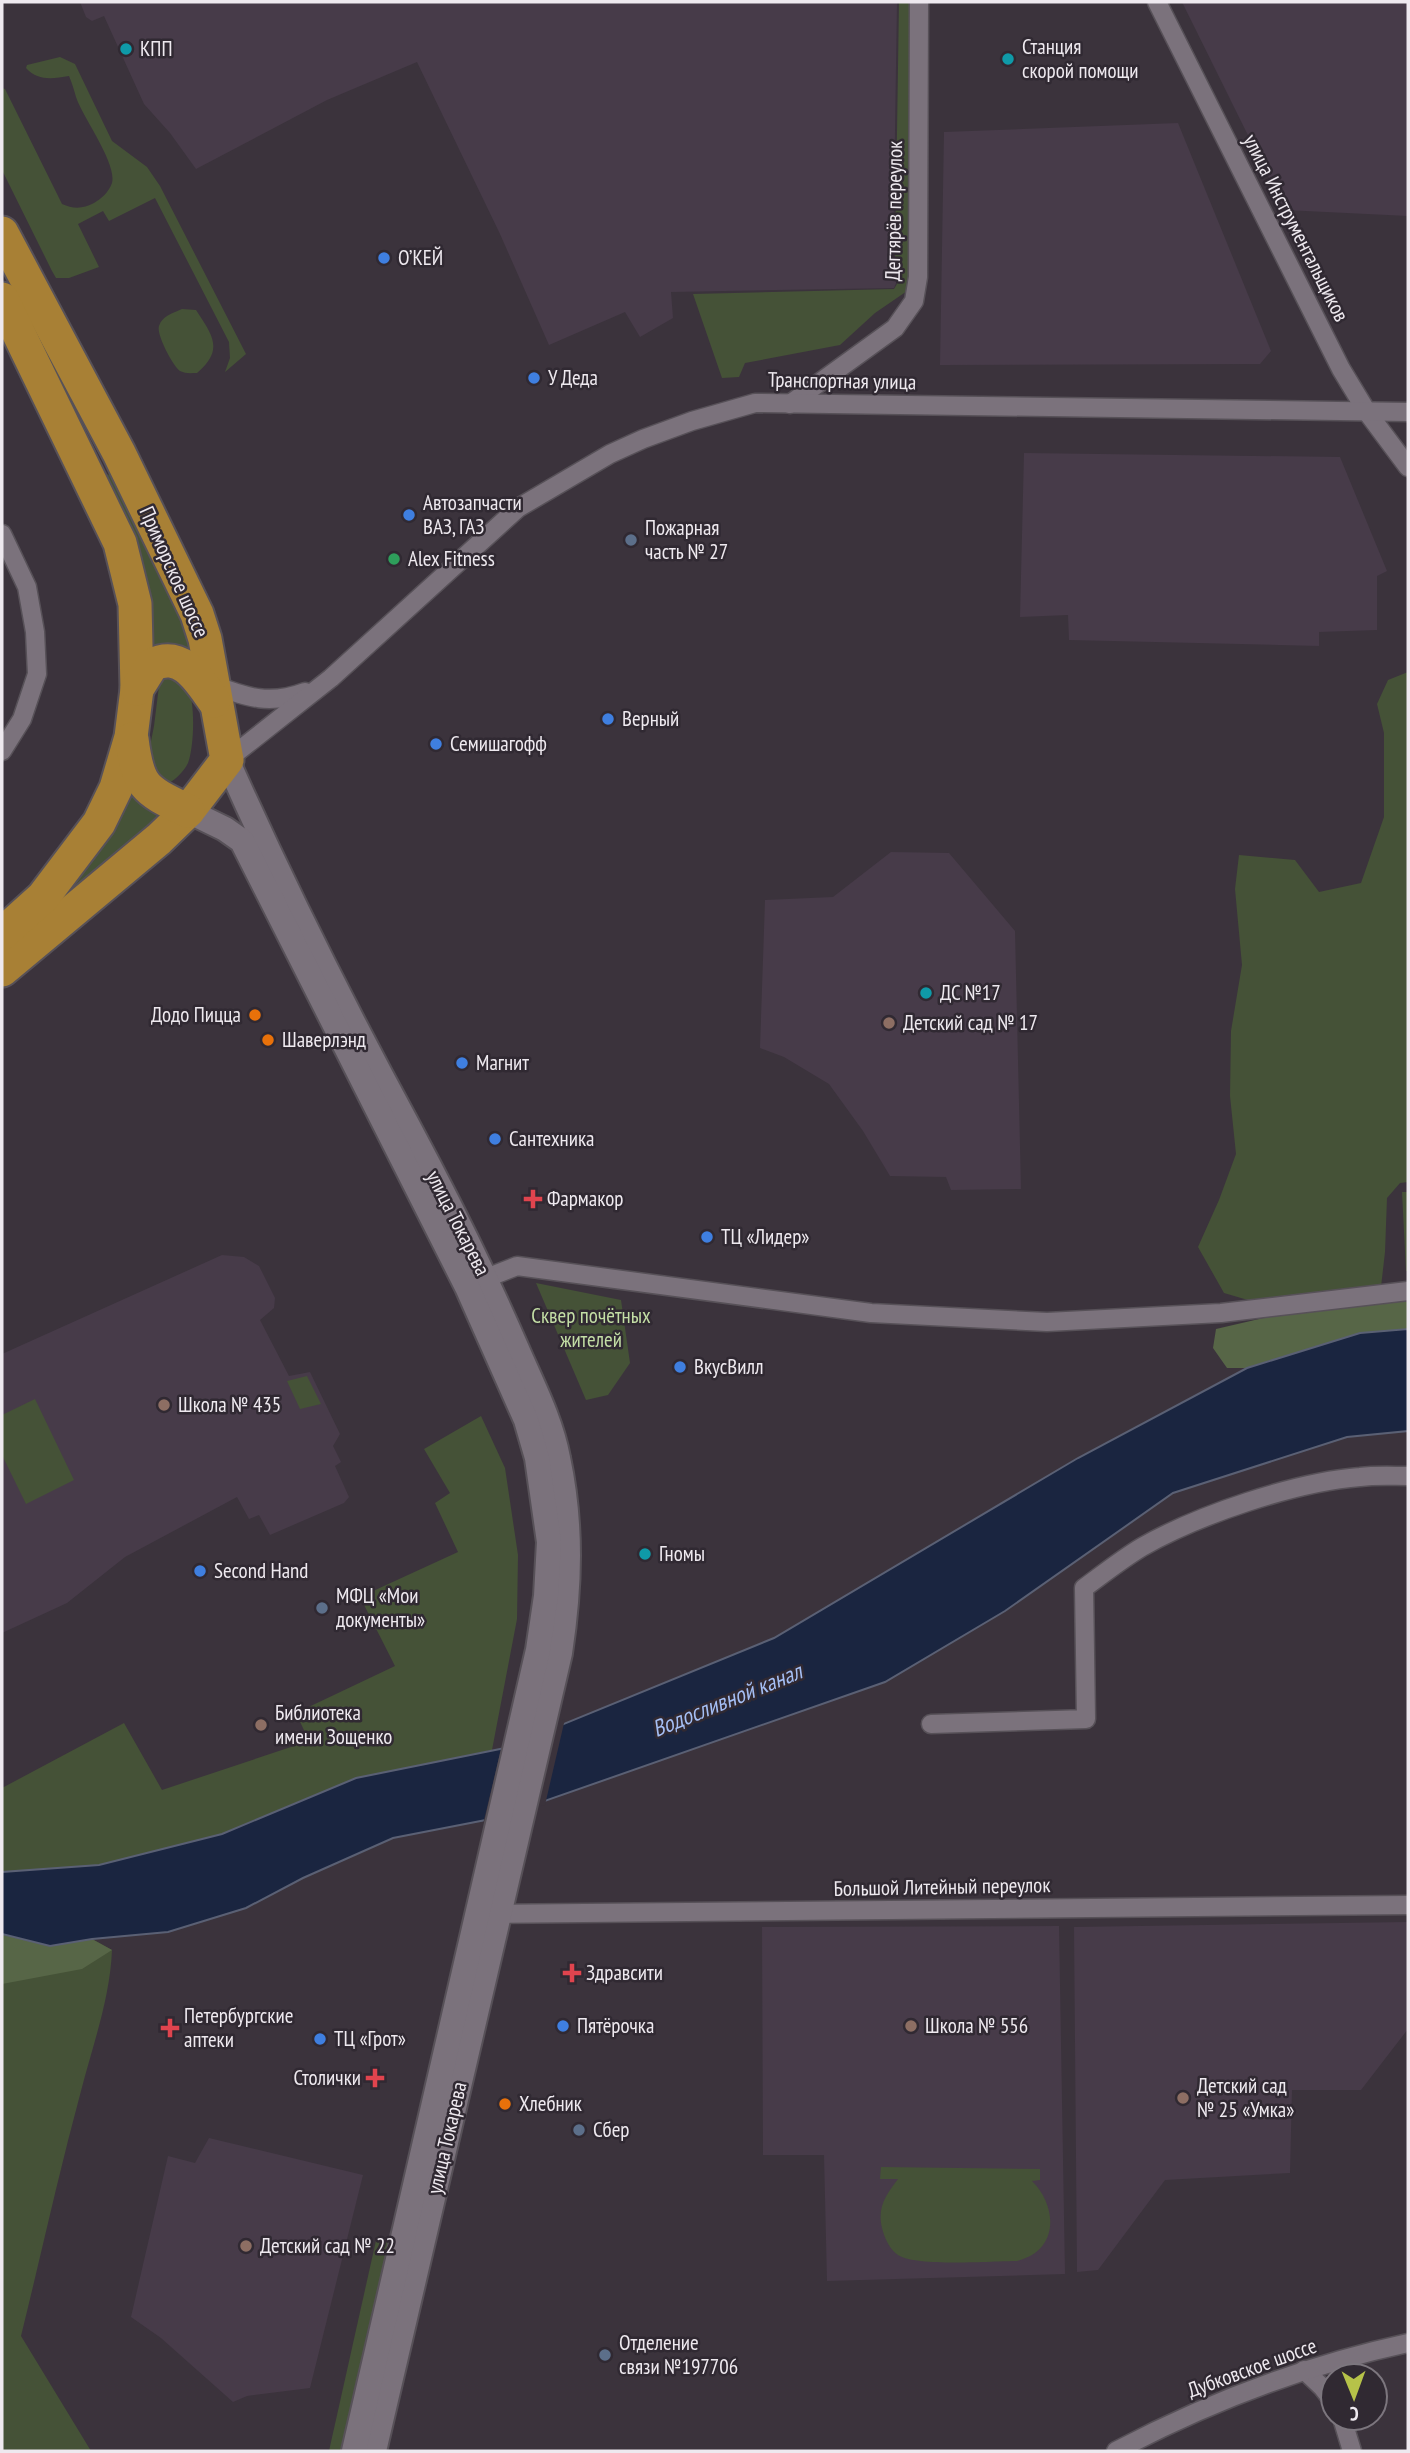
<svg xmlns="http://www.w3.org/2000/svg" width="1410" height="2453" viewBox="0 0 1410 2453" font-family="'PT Sans Narrow',sans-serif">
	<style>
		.built { fill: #473b49 }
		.green { fill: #455237 }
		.forest { fill: #576647 }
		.water { fill: #1a2540; stroke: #5a6074; stroke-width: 2 }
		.pier { fill: #3b333c }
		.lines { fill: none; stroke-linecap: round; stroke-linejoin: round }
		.street-casing { stroke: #575158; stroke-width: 21 }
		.secondary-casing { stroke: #575158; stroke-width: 28 }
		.highway-casing { stroke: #575158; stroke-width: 37 }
		.street { stroke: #7b727c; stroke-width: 18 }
		.secondary { stroke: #7b727c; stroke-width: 24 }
		.highway { stroke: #a88035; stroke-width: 33 }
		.culture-dot { fill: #0f9aa8; stroke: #302932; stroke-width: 2.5 }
		.shop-dot { fill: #3f7fe0; stroke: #302932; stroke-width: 2.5 }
		.service-dot { fill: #5c6f8a; stroke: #302932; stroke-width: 2.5 }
		.leisure-dot { fill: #2e9e5b; stroke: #302932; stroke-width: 2.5 }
		.food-dot { fill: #e8710a; stroke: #302932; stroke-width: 2.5 }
		.education-dot { fill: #8d6e63; stroke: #302932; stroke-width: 2.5 }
		.health-dot { fill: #e0444e; stroke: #302932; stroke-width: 2.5 }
		.labels { text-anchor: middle; stroke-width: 5; stroke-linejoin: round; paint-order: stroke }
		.poi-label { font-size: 21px; fill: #eee9ef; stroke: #302932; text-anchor: start }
		.street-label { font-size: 21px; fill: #eee9ef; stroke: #302932 }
		.park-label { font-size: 21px; fill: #c3dea5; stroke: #302932 }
		.water-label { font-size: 23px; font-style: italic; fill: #a5bff5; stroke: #302932 }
	</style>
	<rect width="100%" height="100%" fill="#3b333c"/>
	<g class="built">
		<path d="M80,2H897L893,261L898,278L894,288L671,292L673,318L640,337L625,312L549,345L500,234L417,62L327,100L196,169L170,133L144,104L104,16L92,21L86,17Z"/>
		<path d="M1182,2H1408V216L1285,210Z"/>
		<path d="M1178,123L1271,351L1260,364L940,365L944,132Z"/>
		<path d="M1024,453L1340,457L1387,571L1377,576V630L1319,632V646L1069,640L1068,615L1020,617Z"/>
		<path d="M891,852L949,853L1015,931L1021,1189L951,1190L946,1177L890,1176L863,1131L829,1084L784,1057L760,1048L765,900L833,897Z"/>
		<path d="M222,1255L244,1257L259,1266L275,1298L274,1308L260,1320L289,1376L310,1372L340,1434L333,1446L341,1462L335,1466L349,1497L344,1503L270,1535L259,1515L249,1519L237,1497L125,1557L67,1603L2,1633V1354Z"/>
		<path d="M1408,1922V2029L1361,2090H1292L1290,2173L1165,2180L1098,2270L1077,2272L1074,1927Z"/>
		<path d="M1059,1926L1065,2274L827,2281L824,2155H763L762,1927Z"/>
		<path d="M209,2138L363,2175L310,2388L247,2396L233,2402L161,2338L131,2317L168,2156L195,2163Z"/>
	</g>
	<g class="green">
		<path d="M899,2H918L910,289L875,313L840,345L745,363L739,377L722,378L693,294L894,289L900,279L895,262Z"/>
		<path d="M60,57L75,64L112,141L147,167L160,186L246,354L225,372L230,358L229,342L155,198L109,221L103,211L78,224L99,267L69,278H56L52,271L2,170V88L5,89L62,204C73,209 83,209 94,203C101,199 109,192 112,183C117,163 83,118 76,97C74,90 72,83 69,76C52,79 38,81 26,68L27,65Z"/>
		<path d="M182,309L196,310C213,336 224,350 197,373C191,373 186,374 180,371C173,366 156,334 159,326C162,316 173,313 182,309Z"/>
		<path d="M106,474L110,475L184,624L189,645L187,648L153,647L152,629Z"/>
		<path d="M172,671C177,676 183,681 187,687C196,700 194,748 188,763C183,773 174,781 165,785L146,767L154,726L160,678Z"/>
		<path d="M1408,672V1182L1400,1183L1387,1198L1385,1252L1381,1287L1258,1303L1224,1293L1198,1247L1219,1200L1236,1154L1230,1096L1231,1031L1242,965L1235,889L1239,855L1295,860L1319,892L1361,883L1384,817V733L1377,704L1388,680Z"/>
		<path d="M128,788L138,802L161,816L64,904L57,898Z"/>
		<path d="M1402,1192H1408V1271H1406Z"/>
		<path d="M536,1283L621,1300L630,1363L608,1395L586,1400Z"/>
		<path d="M307,1376L321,1404L300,1409L287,1381Z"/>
		<path d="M35,1399L74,1480L26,1504L2,1455V1415Z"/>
		<path d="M481,1416L505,1468L518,1555L517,1619L492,1750L356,1778L222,1834L99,1865L2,1872V1788L124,1723L162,1790L309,1741L296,1713L395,1666L360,1597L458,1552L435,1503L450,1493L424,1449Z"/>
		<path d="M2,1934L50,1946L92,1939L112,1950C110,1999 93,2044 81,2091C59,2172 41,2255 21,2336L91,2451H2Z"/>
		<path d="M881,2167L1040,2169V2180L1032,2181C1058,2207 1059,2251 1017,2261C993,2261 916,2267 898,2255C890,2250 884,2237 882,2228C877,2207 886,2195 898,2179H880Z"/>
		<path d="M377,2236L395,2240L348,2451H329Z"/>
	</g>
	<g class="forest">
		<path d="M1408,1301V1329L1360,1333L1247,1368H1227L1213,1348L1216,1329L1306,1308Z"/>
		<path d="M2,1934L50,1946L92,1939L112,1950L82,1969L2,1984Z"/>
	</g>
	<path class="water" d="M1408,1329V1431L1347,1437L1173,1493L1005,1611L885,1682L496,1818L393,1838L303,1878L246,1908L168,1932L92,1939L50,1946L2,1934V1872L99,1865L222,1834L356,1778L505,1748L774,1638L1078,1458L1247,1368L1360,1333Z"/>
	<path class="pier" d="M565,1719L545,1805L483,1824L502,1745Z"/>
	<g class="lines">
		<g class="street-casing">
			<g id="street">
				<path d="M1157,2L1341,369L1367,412L1408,467"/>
				<path d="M790,404L895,328L914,301L918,277L919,2"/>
				<path d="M2,534L27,587L35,632L37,674L22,719L2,751"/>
				<path d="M214,685C248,698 270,705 305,692"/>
				<path d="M227,760L331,678L518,508L610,454L643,439L692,421L755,403L1408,412"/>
				<path d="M476,1282L517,1266L871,1313L1047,1322L1221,1313L1408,1291"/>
				<path d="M931,1724L1086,1719L1084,1588C1103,1574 1122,1559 1142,1547C1198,1515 1295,1482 1360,1477C1376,1475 1392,1476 1408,1476"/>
				<path d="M491,1914L1408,1905"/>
				<path d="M1304,2370L1322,2387L1333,2401"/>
				<path d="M1342,2418L1352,2451"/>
				<path d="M1116,2451C1209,2402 1306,2365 1408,2343"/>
			</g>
		</g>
		<g class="secondary-casing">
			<g id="secondary">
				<path d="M227,760C282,884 343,1006 408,1126C447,1199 484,1273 517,1349C532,1384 551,1420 558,1458C572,1524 570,1587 560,1653L374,2451"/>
				<path d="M188,811L225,829L242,841L467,1287L526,1420L537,1458L549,1542L546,1596L538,1650L354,2451"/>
			</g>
		</g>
		<g class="highway-casing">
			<g id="highway">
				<path d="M2,233L119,453L197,614L205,639L227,760L188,811L159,839L2,970"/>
				<path d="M2,299L120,543L135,604L137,689L131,737L116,788L99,823L43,897L2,934"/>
				<path d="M137,689L152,665C182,650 199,680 214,701"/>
				<path d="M132,739C138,788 145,790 188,811"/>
			</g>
		</g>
		<use href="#street" class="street"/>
		<use href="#secondary" class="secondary"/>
		<use href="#highway" class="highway"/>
	</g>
	<g class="culture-dot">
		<circle cx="126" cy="49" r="7"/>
		<circle cx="1008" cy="59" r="7"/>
		<circle cx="926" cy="993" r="7"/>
		<circle cx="645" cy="1554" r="7"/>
	</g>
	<g class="shop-dot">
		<circle cx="384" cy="258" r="7"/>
		<circle cx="534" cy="378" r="7"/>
		<circle cx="409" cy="515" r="7"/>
		<circle cx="608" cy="719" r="7"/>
		<circle cx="436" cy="744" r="7"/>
		<circle cx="462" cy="1063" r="7"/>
		<circle cx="495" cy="1139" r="7"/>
		<circle cx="707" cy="1237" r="7"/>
		<circle cx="680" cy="1367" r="7"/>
		<circle cx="200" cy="1571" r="7"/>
		<circle cx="563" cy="2026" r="7"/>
		<circle cx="320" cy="2039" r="7"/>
	</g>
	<g class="service-dot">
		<circle cx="631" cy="540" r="7"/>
		<circle cx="322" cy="1608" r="7"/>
		<circle cx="579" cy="2130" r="7"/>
		<circle cx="605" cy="2355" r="7"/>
	</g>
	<circle class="leisure-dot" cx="394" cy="559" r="7"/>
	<g class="food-dot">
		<circle cx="255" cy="1015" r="7"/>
		<circle cx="268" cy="1040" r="7"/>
		<circle cx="505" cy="2104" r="7"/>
	</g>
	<g class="education-dot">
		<circle cx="889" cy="1023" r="7"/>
		<circle cx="164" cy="1405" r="7"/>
		<circle cx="261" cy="1725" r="7"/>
		<circle cx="911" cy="2026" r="7"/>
		<circle cx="1183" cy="2098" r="7"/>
		<circle cx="246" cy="2246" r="7"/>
	</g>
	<g class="health-dot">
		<path d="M529.5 1188.5h7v7h7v7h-7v7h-7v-7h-7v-7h7z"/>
		<path d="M568.5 1962.5h7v7h7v7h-7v7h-7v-7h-7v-7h7z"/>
		<path d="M166.5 2017.5h7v7h7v7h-7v7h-7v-7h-7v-7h7z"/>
		<path d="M371.5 2067.5h7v7h7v7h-7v7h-7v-7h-7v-7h7z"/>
	</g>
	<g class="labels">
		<g class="poi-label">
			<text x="1022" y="54">Станция<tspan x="1022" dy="24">скорой помощи</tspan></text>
			<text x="140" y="56">КПП</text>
			<text x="398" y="265">О’КЕЙ</text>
			<text x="548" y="385">У Деда</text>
			<text x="423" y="510">Автозапчасти<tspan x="423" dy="24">ВАЗ, ГАЗ</tspan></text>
			<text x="645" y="535">Пожарная<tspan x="645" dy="24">часть № 27</tspan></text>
			<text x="408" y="566">Alex Fitness</text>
			<text x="622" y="726">Верный</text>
			<text x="450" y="751">Семишагофф</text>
			<text x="940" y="1000">ДС №17</text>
			<text x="241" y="1022" text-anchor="end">Додо Пицца</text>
			<text x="903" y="1030">Детский сад № 17</text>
			<text x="282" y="1047">Шаверлэнд</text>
			<text x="476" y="1070">Магнит</text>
			<text x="509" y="1146">Сантехника</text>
			<text x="547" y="1206">Фармакор</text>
			<text x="721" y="1244">ТЦ «Лидер»</text>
			<text x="694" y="1374">ВкусВилл</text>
			<text x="178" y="1412">Школа № 435</text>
			<text x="659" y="1561">Гномы</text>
			<text x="214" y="1578">Second Hand</text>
			<text x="336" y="1603">МФЦ «Мои<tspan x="336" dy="24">документы»</tspan></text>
			<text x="275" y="1720">Библиотека<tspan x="275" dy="24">имени Зощенко</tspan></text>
			<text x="586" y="1980">Здравсити</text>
			<text x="184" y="2023">Петербургские<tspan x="184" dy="24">аптеки</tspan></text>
			<text x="577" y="2033">Пятёрочка</text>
			<text x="925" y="2033">Школа № 556</text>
			<text x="334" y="2046">ТЦ «Грот»</text>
			<text x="361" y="2085" text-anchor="end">Столички</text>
			<text x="1197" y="2093">Детский сад<tspan x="1197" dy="24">№ 25 «Умка»</tspan></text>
			<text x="519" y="2111">Хлебник</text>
			<text x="593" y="2137">Сбер</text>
			<text x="260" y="2253">Детский сад № 22</text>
			<text x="619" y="2350">Отделение<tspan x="619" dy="24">связи №197706</tspan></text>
		</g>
		<g class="street-label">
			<text transform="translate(894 211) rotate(-89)" y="7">Дегтярёв переулок</text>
			<text transform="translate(1296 228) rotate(63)" y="7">улица Инструментальщиков</text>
			<text transform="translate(842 381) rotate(1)" y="7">Транспортная улица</text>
			<text transform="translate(174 572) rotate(66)" y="7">Приморское шоссе</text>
			<text transform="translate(458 1223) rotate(63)" y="7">улица Токарева</text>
			<text transform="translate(942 1887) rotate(-1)" y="7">Большой Литейный переулок</text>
			<text transform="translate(447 2138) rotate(-77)" y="7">улица Токарева</text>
			<text transform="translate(1252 2368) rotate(-20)" y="7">Дубковское шоссе</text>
		</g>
		<g class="park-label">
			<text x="591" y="1323">Сквер почётных<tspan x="591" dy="24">жителей</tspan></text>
		</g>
		<g class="water-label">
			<text transform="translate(727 1700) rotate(-22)" y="8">Водосливной канал</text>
		</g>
	</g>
	<rect width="1410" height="2453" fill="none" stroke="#eee9ef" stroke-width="7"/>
	<g transform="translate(1354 2397) rotate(179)"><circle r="33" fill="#302932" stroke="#7c767e" stroke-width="2"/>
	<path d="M0-5L12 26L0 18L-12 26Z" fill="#b6c249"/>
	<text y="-10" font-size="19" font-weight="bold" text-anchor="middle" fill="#eee9ef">С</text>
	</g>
</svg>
